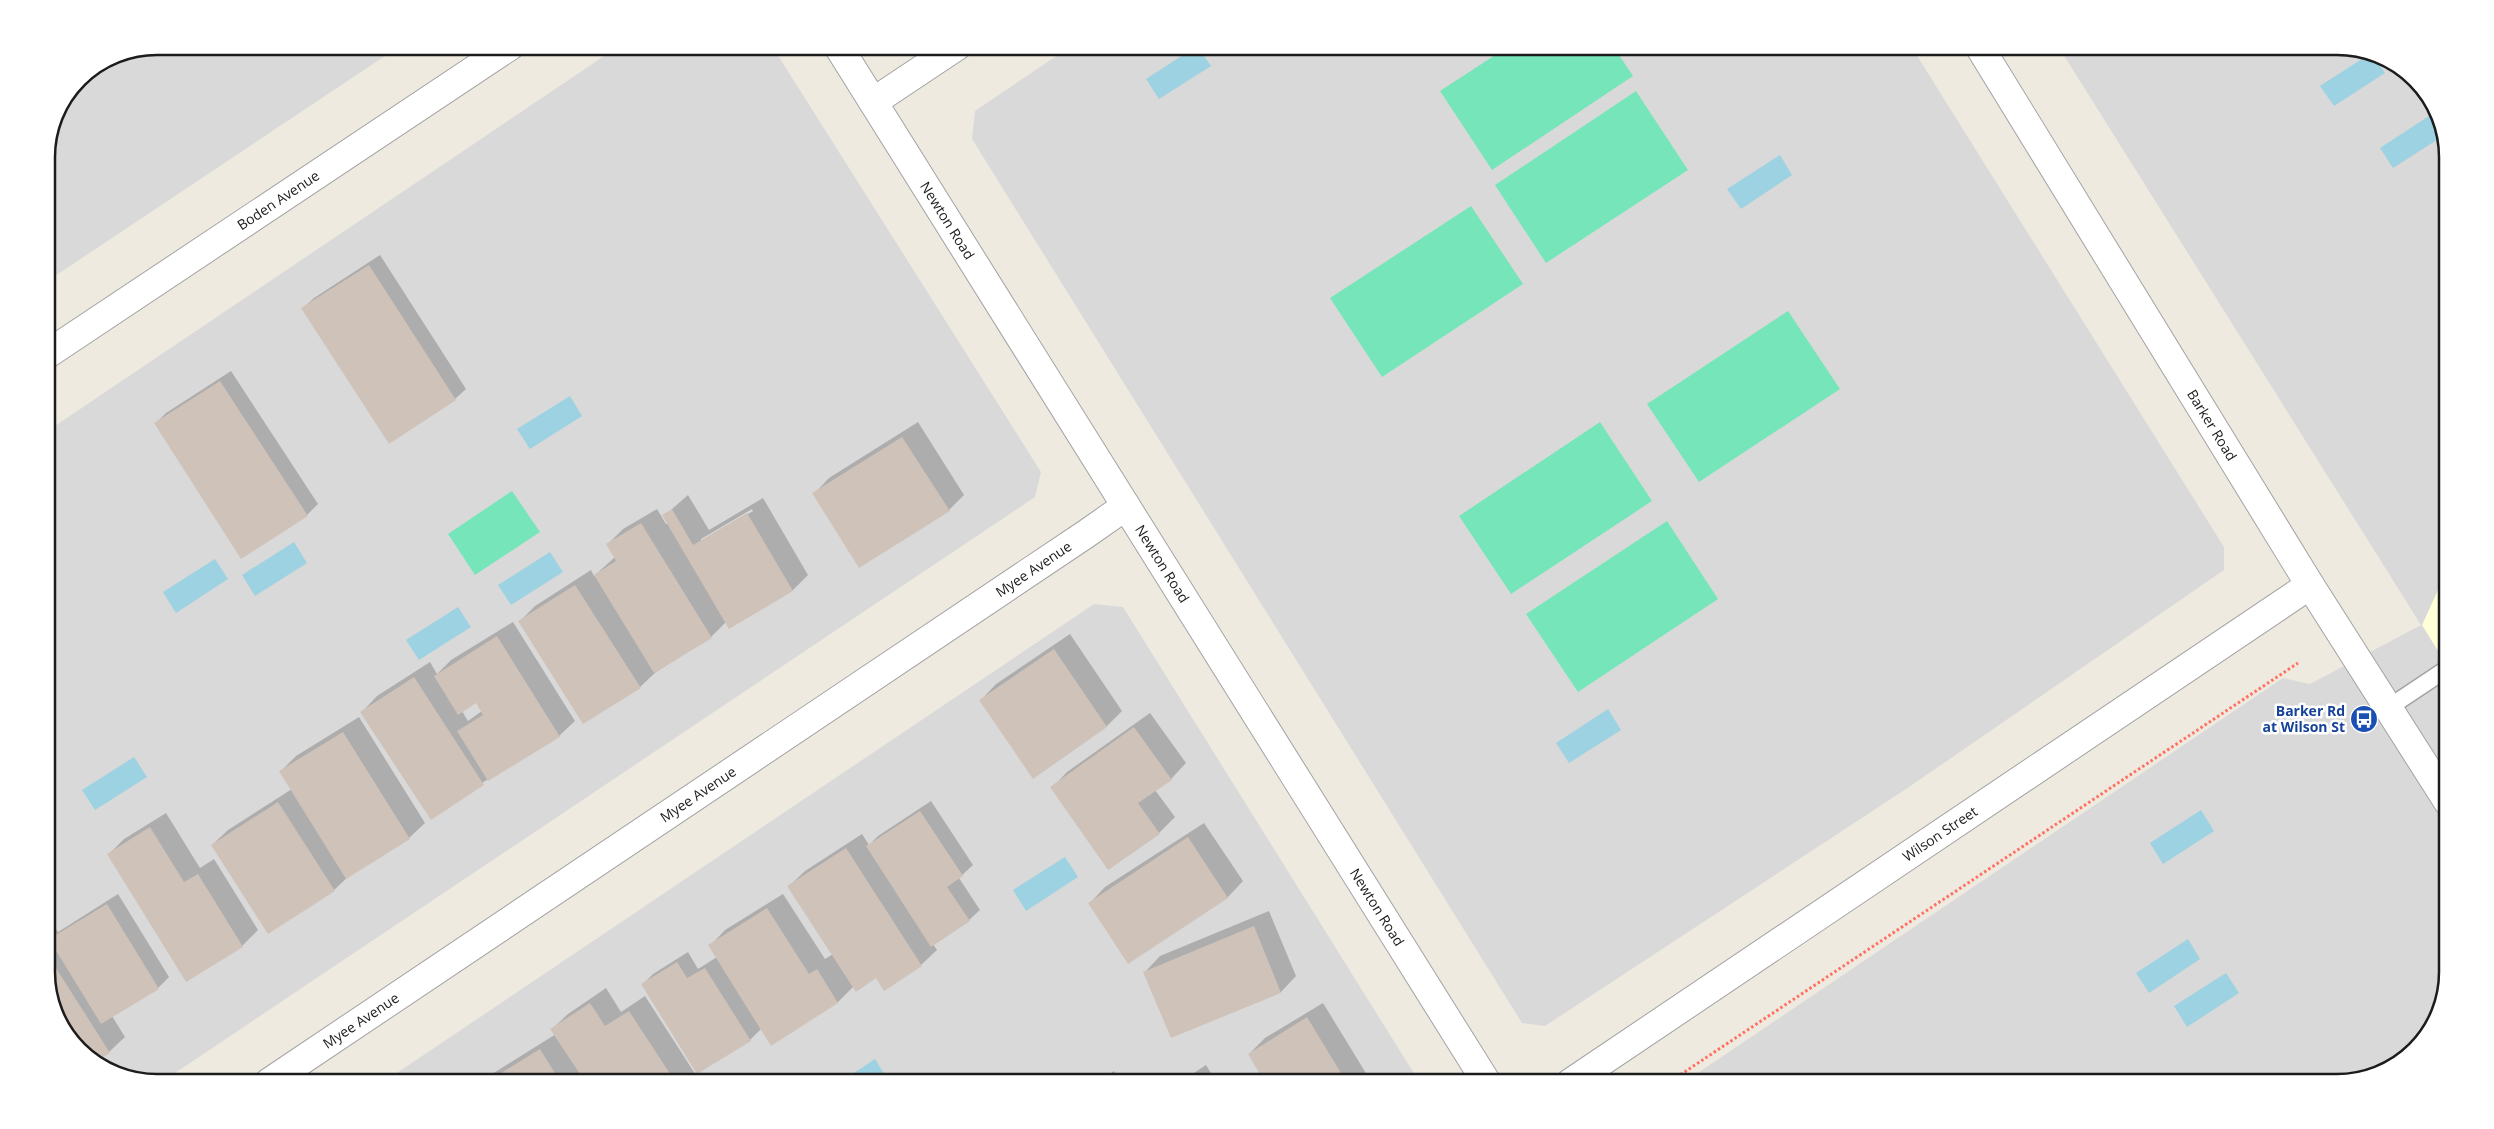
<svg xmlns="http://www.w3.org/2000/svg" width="2494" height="1129" viewBox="0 0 2494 1129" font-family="'Open Sans',sans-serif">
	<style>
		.residential { fill: #dad9d9 }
		.education { fill: #ffffd9 }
		.pitch { fill: #76e6ba }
		.water { fill: #9cd2e1 }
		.shadow { fill: #0003; fill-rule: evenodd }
		.building { fill: #cfc2b9 }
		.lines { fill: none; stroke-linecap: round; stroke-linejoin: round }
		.service-casing { stroke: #a3a3a3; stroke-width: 19 }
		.minor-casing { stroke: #a3a3a3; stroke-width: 30 }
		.path { stroke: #ff7061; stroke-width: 3; stroke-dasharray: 2.5 2.5; stroke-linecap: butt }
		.service { stroke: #fff; stroke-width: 16 }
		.minor { stroke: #fff; stroke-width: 28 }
		.labels { text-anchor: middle; stroke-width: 5; stroke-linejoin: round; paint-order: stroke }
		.street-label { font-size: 14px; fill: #1c1c1c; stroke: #fff }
		.transit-label { font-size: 14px; font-weight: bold; fill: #164399; stroke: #fff; text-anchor: end }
		.rim { fill: none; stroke: #1c1c1c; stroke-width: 2.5 }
	</style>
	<rect width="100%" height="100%" fill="#efeae0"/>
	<g class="residential">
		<path d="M157,46H400L46,282V150L55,114L79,78L115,55Z"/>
		<path d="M619,46H772L1041,472L1035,497L160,1083L114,1074L69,1039L47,980L46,432Z"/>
		<path d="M1071,46H1911L2224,547V570L1909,787L1545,1026L1522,1023L972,139L975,111Z"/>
		<path d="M2058,46H2337L2380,55L2429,95L2448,150V972L2439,1015L2399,1064L2337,1083H1683L2283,678L2310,684L2421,625Z"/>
		<path d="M1094,604L1123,607L1420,1083H382Z"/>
	</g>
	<path class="education" d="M2448,568V667L2422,625Z"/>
	<g class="pitch">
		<path d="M1509,46H1613L1633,76L1492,170L1440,91Z"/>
		<path d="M1636,91L1688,170L1546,263L1495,185Z"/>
		<path d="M1471,206L1523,284L1382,377L1330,298Z"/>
		<path d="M1788,311L1840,389L1699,482L1647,404Z"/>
		<path d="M1600,422L1652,501L1511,594L1459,516Z"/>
		<path d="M512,491L540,532L475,575L448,534Z"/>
		<path d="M1667,521L1718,599L1578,692L1526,614Z"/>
	</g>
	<g class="water">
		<path d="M1197,46L1211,66L1159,99L1146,79Z"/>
		<path d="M2371,53L2385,73L2334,106L2320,86Z"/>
		<path d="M2432,114L2443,136L2393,168L2380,148Z"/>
		<path d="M1780,155L1792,175L1741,209L1727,189Z"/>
		<path d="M570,396L582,416L530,449L517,429Z"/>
		<path d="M294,542L307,563L255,596L242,575Z"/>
		<path d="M550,552L563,572L511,605L498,585Z"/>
		<path d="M215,559L228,579L176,613L163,592Z"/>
		<path d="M458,607L471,627L419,660L406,640Z"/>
		<path d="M1608,709L1621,730L1569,763L1556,743Z"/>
		<path d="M134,757L147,777L95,810L82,790Z"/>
		<path d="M2201,810L2214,831L2163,864L2150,843Z"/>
		<path d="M1065,857L1078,877L1026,911L1013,890Z"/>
		<path d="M2188,939L2200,959L2149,993L2136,973Z"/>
		<path d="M2226,973L2239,993L2187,1027L2174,1006Z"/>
		<path d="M875,1059L888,1080L884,1083H839Z"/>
	</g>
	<g class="shadow">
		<path d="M380,255L466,389L455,399L303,308L314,298Z"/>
		<path d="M231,371L318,504L307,515L155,424L166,413Z"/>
		<path d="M918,422L964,495L949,510L814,494L829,478Z"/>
		<path d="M688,495L709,530L763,498L808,575L793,590L729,628L726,622L711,637L656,672L640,687L520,621L535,606L591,570L594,576L615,557L607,545L623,529L657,509L666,524L668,523L664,516ZM752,509L753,511L701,542V539Z"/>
		<path d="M513,622L575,721L559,736L488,779L431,818L362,712L377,696L430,662L437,674L451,660ZM477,701L482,711L468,721L462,711Z"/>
		<path d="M1070,634L1122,711L1107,726L981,700L996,684Z"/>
		<path d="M1150,713L1186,763L1171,779L1155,790L1175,817L1159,833L1109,869L1052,788L1067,772Z"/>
		<path d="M359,717L425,823L409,838L349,876L334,890L212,845L228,830L292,789L281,771L296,756Z"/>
		<path d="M931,801L973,865L959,878L980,910L969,920L933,944L937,950L921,965L876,977L854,986L838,1002L762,1028L750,1040L642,985L653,974L688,952L698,969L717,957L710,946L725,930L783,894L825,959L833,954L789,886L805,871L862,834L869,845L878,836Z"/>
		<path d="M166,813L200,868L214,859L258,930L242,946L187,981L108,855L124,839Z"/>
		<path d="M1204,823L1243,881L1228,897L1128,962L1090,903L1105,887Z"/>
		<path d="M118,894L169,977L158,988L112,1016L125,1037L109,1052L96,1060L69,1039L47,980V930L54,926L58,932Z"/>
		<path d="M1269,911L1296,976L1281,992L1171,1037L1145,972L1160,956Z"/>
		<path d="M606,988L621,1012L645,996L701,1083H483L492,1074L556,1034L552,1029L568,1014Z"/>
		<path d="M1323,1003L1372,1083H1267L1249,1054L1265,1038Z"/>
		<path d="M1206,1065L1217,1083H1179Z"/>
		<path d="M1114,1071L1122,1083H1095Z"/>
	</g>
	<g class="building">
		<path d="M369,265L456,400L389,444L301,308Z"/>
		<path d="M220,381L308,516L241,559L154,423Z"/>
		<path d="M902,437L950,511L859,568L812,493Z"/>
		<path d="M672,509L693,545L747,513L793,591L729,629L662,515Z"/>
		<path d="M641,523L712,638L654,673L594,575L616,561L606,544Z"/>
		<path d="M575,585L641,688L583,724L518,621Z"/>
		<path d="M497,636L560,737L488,781L457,731L483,715L476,703L458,715L434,676Z"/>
		<path d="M1054,649L1107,727L1033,779L979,700Z"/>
		<path d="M414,677L484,785L431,820L360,712Z"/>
		<path d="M1134,727L1172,780L1138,803L1160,834L1108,870L1050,787Z"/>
		<path d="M343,732L410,839L346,879L279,771Z"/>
		<path d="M278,802L335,891L268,934L211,845Z"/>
		<path d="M920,811L963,876L947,887L970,921L931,947L866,846Z"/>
		<path d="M150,827L184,882L198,874L243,947L186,982L107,854Z"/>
		<path d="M1188,837L1228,898L1128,964L1088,903Z"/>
		<path d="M846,848L922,966L884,991L876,978L856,992L787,886Z"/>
		<path d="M107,904L159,989L101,1024L49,939Z"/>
		<path d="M767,908L809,974L817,969L838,1003L771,1046L708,945Z"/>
		<path d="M1254,926L1281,993L1171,1038L1143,972Z"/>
		<path d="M47,954L110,1053L97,1061L69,1039L47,980Z"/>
		<path d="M677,962L687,978L705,968L751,1041L697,1074L641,984Z"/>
		<path d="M590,1003L605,1026L629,1011L676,1083H586L550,1029Z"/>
		<path d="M1307,1017L1347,1083H1265L1248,1054Z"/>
		<path d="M540,1049L561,1083H485Z"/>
		<path d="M1195,1075L1200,1083H1183Z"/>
	</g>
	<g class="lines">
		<g class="service-casing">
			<path id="service" d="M2388,708L2448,668"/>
		</g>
		<g class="minor-casing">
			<g id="minor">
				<path id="s1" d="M838,46L1487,1083"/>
				<path id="s2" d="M1979,46L2310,585L2448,802"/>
				<path d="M873,102L957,46"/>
				<path id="s3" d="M46,355L510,46"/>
				<path id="s4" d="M268,1083L1086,534L1126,506"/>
				<path id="s5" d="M1570,1083L2310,585"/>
			</g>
		</g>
		<path class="path" d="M1668,1083L2298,663"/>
		<use href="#service" class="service"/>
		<use href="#minor" class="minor"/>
	</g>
	<defs>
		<g id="bus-disc" transform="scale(1.4375)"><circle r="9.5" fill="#1a4fb4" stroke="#fff"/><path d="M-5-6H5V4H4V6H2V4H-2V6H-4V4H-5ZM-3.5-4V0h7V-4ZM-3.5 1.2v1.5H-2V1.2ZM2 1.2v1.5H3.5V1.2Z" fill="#fff"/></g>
	</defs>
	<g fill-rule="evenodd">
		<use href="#bus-disc" x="2364" y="719"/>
	</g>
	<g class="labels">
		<g class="street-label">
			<text dy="5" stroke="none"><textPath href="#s3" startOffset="279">Boden Avenue</textPath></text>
			<text dy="5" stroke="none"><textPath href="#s1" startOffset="206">Newton Road</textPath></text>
			<text dy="5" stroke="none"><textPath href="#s2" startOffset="445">Barker Road</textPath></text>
			<text dy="5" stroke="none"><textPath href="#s1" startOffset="611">Newton Road</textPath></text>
			<text dy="5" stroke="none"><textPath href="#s4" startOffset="922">Myee Avenue</textPath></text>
			<text dy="5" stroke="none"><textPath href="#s4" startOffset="518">Myee Avenue</textPath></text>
			<text dy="5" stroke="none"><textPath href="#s5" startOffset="446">Wilson Street</textPath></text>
			<text dy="5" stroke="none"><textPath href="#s1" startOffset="1016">Newton Road</textPath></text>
			<text dy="5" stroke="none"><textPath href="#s4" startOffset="112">Myee Avenue</textPath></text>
		</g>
		<g class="transit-label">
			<text x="2345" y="716">Barker Rd<tspan x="2345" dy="16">at Wilson St</tspan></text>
		</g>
	</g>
	<path d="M0 0H2494V1129H0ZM157 55H2337A102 102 0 0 1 2439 157V972A102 102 0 0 1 2337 1074H157A102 102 0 0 1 55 972V157A102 102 0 0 1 157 55Z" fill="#fff" fill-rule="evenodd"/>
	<path class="rim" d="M157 55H2337A102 102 0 0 1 2439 157V972A102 102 0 0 1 2337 1074H157A102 102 0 0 1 55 972V157A102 102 0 0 1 157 55Z"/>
</svg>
